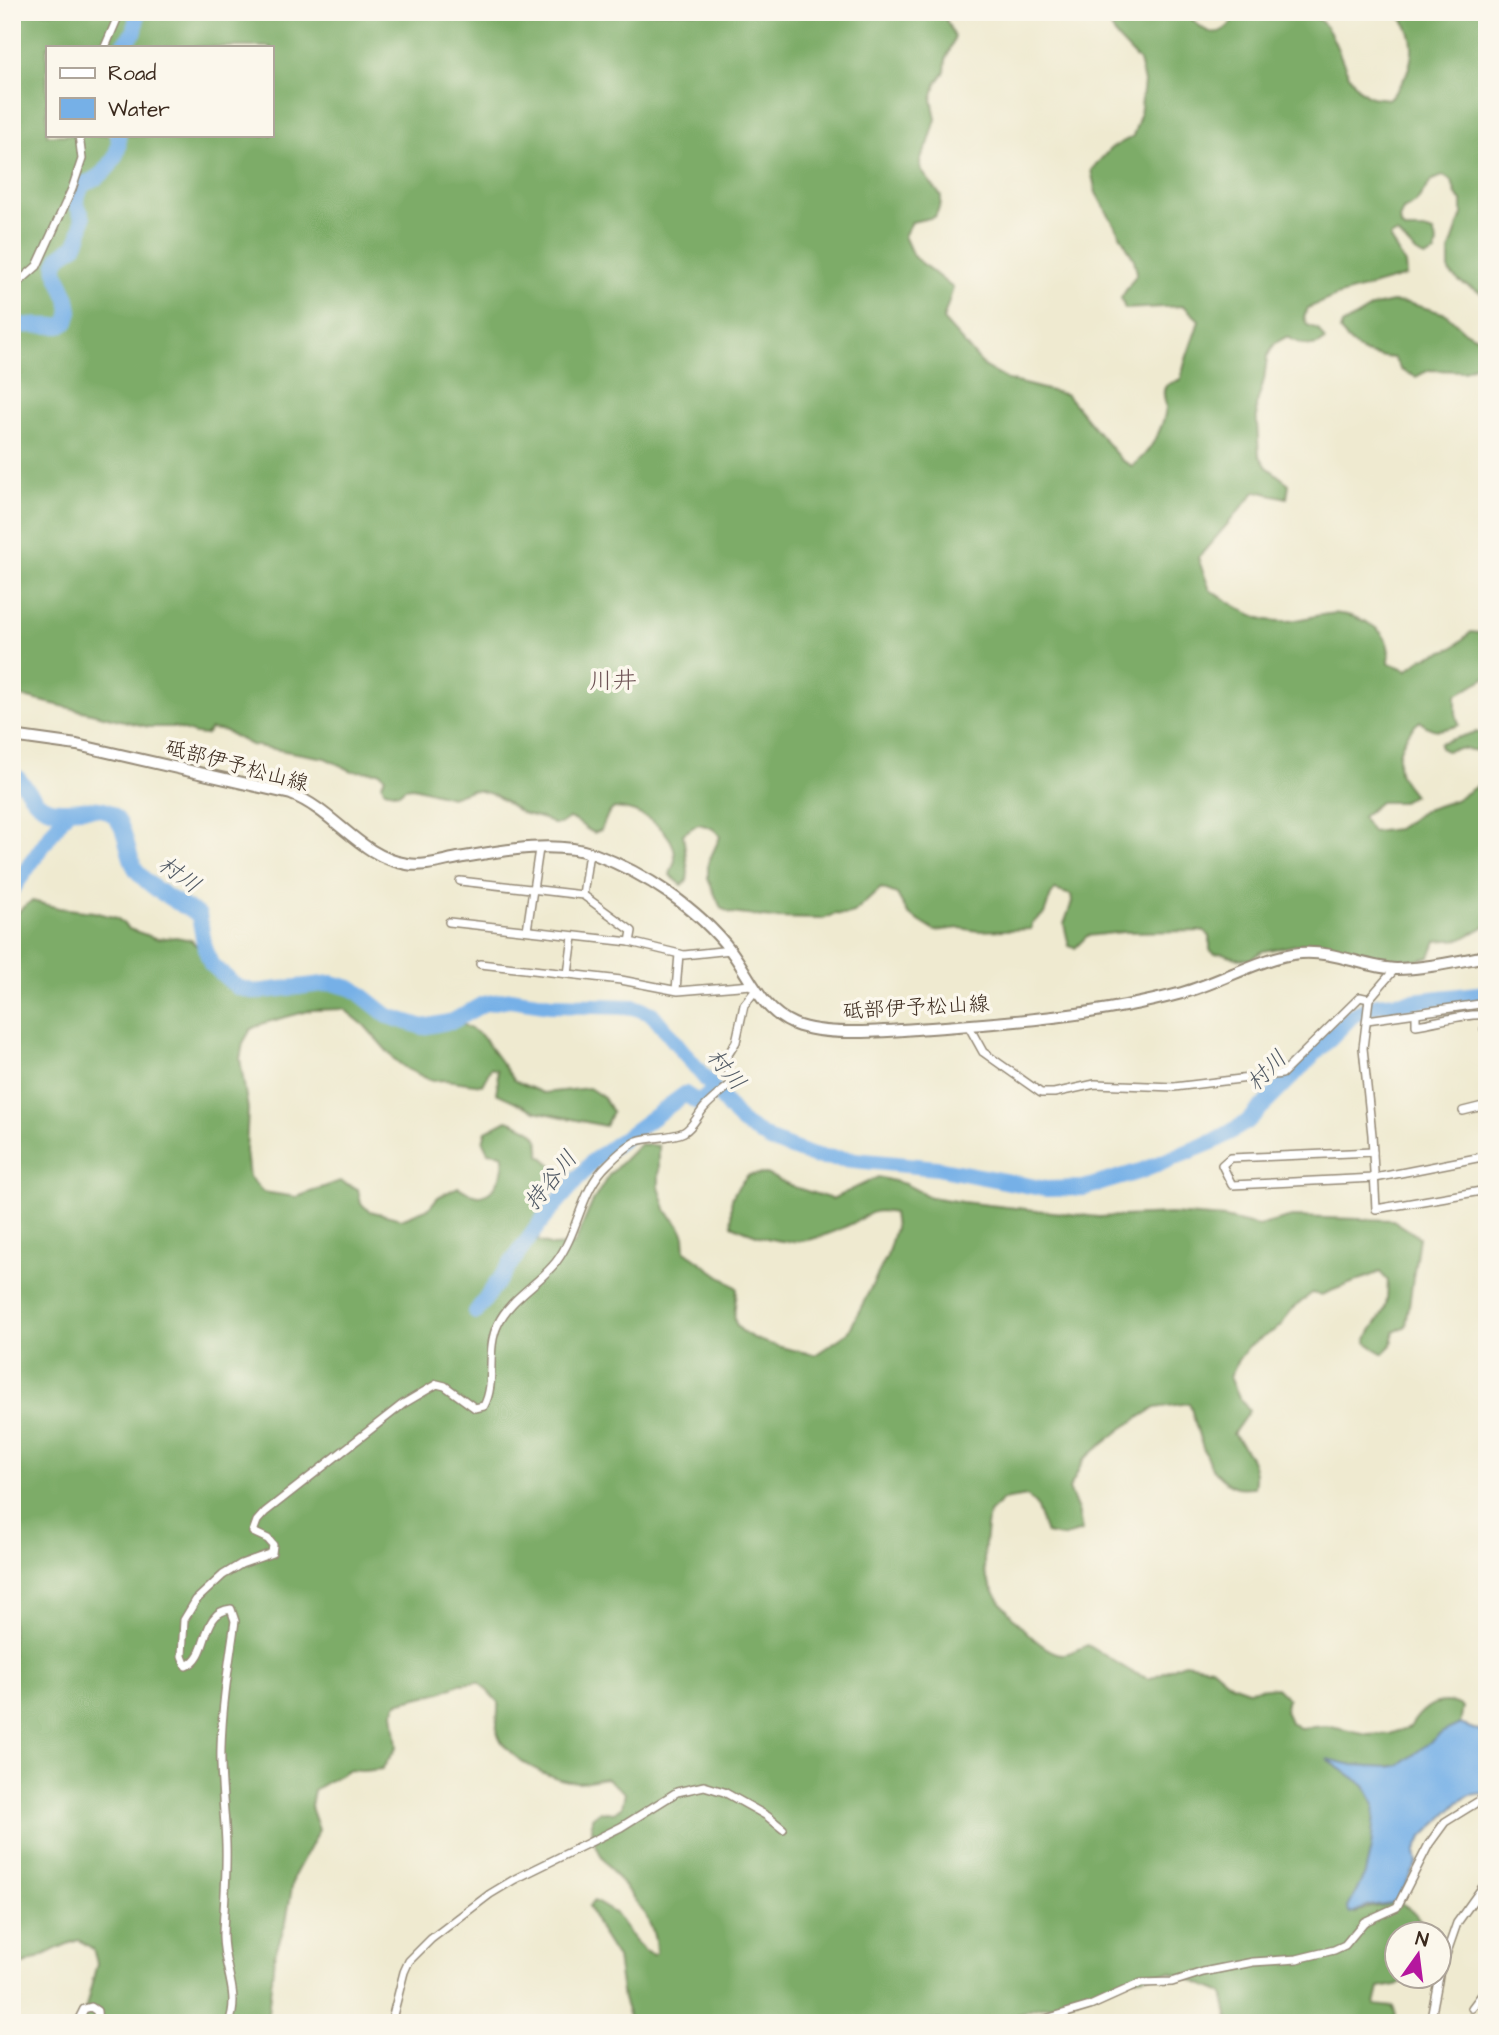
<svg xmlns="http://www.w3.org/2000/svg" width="1499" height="2035" viewBox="0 0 1499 2035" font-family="'Architects Daughter','Klee One',sans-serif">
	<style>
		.forest { fill: #7dac67; stroke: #5c6b42; stroke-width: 2; fill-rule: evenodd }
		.water { fill: #76b0e7; stroke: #586d82; stroke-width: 2 }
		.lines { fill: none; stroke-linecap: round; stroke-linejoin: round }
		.river { stroke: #76b0e7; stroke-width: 16 }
		.minor-casing { stroke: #958a77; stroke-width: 10 }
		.secondary-casing { stroke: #958a77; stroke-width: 14 }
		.minor { stroke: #fff; stroke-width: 7 }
		.secondary { stroke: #fff; stroke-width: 10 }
		.labels { text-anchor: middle; stroke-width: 7; stroke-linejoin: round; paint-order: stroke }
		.street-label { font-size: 21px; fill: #3b2a1e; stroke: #fbf7ec }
		.water-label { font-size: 23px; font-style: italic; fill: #505964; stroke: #fbf7ec }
		.quarter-label { font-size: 24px; fill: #6d5254; stroke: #fbf7ec }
	</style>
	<rect width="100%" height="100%" fill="#fbf7ec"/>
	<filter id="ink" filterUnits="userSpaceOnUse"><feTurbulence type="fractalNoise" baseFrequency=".0143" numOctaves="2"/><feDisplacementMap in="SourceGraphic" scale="14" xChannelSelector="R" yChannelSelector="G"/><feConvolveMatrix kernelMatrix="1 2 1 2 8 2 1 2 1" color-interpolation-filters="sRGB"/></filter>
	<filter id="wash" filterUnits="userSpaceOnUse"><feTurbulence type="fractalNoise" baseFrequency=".00686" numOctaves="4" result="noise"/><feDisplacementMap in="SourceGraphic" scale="28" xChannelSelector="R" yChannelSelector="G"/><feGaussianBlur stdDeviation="1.57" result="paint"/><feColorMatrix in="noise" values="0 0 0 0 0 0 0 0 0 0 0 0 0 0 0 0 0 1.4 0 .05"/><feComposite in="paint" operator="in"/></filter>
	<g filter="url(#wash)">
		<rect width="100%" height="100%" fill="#efead0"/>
		<g class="forest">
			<path d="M12,12H939L944,16L955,37L946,59L945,72L936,84L932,99L936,119L928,145L920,160L921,170L941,196V203L935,217L912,222L904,236L913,256L953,288L943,320L985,367L1008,380L1067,395L1121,460L1132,466C1149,454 1163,430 1166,408C1166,401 1161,392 1166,386C1169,383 1177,381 1181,379C1184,359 1194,340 1199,320L1184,306L1125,309L1121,298L1137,273L1134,259L1096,193L1091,170L1110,149L1133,136L1140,115L1144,82L1139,61L1117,38L1103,12H1186C1195,23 1210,40 1225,29C1232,25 1233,16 1241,12H1276L1305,19L1314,16C1343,33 1338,82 1371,97C1376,98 1383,98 1388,99C1413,78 1424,33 1394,12H1487V296L1460,282L1449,272V252L1462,214V201L1456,195L1452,181L1443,176L1432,180L1416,203L1403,210L1400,217L1401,226L1405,230H1425L1433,233L1437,243L1435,253L1426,257C1413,254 1408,242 1397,234L1391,236L1390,239L1405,264L1406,276L1336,296L1308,308L1304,317L1307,325L1318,329L1325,340C1313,352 1300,343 1286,337L1275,343L1267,357L1264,380L1256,406L1259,455L1267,467L1289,484L1287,498L1256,491L1198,558L1210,590C1226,599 1251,618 1268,620C1311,627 1328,598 1373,626C1387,635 1390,647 1389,663L1407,670L1423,658L1453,648L1471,632L1487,634V677L1456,695V713L1459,725C1443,730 1433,734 1420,721C1406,732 1395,752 1399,771C1400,779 1409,788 1414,795L1402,802H1380L1362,817L1372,832L1397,829L1425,810L1455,800L1483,782L1487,774V853L1480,857L1487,864V925L1462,939L1436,941L1430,957L1417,960L1381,958L1318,941L1263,951L1250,959H1239L1222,953L1215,954L1210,950V937L1206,932L1198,931L1123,932L1087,936L1075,948L1069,946L1064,924L1072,902L1071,895L1055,890L1051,895L1044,914L1032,923L1031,929L978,931L960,928L935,931L908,914L897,894L881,888L854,913L846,915L835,914L823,919L772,918L731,913L721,908L708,879V863L720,837C716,828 707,826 698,824L683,834L688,872L687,881L682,885L670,875C671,870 675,863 675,859C676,830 640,809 614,808L608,814L601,830L594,833C584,829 580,821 569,818L560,824H553L544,819L522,813L495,795L480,791L471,790L451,797L413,787L405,788L399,793L384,790L382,784L385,777L380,772L352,771L325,758L251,745L225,731L211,729L205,735L195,734L174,727H149L24,697L12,692ZM47,47H271V135H47Z"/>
			<path d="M1392,302L1408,303L1446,314L1464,331L1487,342V363L1477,364L1464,371L1429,370L1416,377L1401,370L1394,358C1364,355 1360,354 1340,331L1342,325L1374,306Z"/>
			<path d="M1476,732L1487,735V765L1481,752C1468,749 1460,747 1446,751L1440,748V743Z"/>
			<path d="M32,901L59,908L94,912L117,918L129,929L158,939L176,937L191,940L200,949L207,969L234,992L253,999L333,988L354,995L384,1017L431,1031L462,1024L481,1035L515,1081L543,1093L589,1088L604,1098L612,1112L605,1126L535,1111L496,1093L498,1082L497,1070L491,1068L482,1085L445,1080L432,1081L407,1069L394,1059L365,1026L344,1009L312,1010L264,1023L251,1029L243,1043L240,1059L248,1109L246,1151L249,1177L263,1192L297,1197L340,1181L358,1189L361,1204L370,1211L401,1219L429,1208L438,1197L458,1187C464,1190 472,1196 479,1196C496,1195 507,1168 502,1154L488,1152L483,1142L486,1131L507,1120C527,1127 542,1132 540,1155L552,1165L557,1178L549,1196L538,1241L552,1246L574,1245L593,1201L609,1175L640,1144L659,1146V1187L667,1212L679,1225L684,1236L685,1251L737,1288C737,1297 733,1312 735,1321C740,1342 797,1350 815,1355L848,1333L887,1256L895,1228L893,1213C872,1208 871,1214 853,1223C805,1247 780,1248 732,1225C729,1199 731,1194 748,1175L766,1174L794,1187L832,1199L878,1177L905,1184L930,1197L962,1202L1098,1217L1171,1214L1225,1218L1258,1226L1292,1217L1393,1220L1419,1237L1406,1326L1394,1332L1392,1345L1383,1354L1366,1342C1369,1328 1382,1320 1386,1305C1388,1298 1387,1288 1388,1281L1380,1272L1321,1295L1312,1293L1290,1311L1281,1326L1249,1346L1238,1360L1230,1377L1239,1397L1249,1411L1233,1434C1247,1450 1259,1466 1254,1487C1249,1487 1241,1488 1237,1487C1202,1476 1200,1431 1189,1403L1155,1408L1123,1428L1084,1459L1069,1489L1078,1510L1082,1531L1062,1537L1046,1534L1036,1505L1027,1496L1003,1500L989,1513C987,1525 982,1561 985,1573C990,1595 1038,1653 1062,1654C1070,1654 1081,1648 1088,1645L1132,1672L1149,1679L1184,1663L1211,1667L1231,1684L1248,1690L1276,1687L1288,1699L1285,1711L1290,1722L1300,1728L1327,1726L1367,1735L1390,1734L1410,1727C1423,1706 1440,1695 1463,1707L1460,1724L1443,1732L1400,1765L1384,1767L1353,1765L1328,1760L1365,1786L1375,1805L1371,1848L1365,1874L1348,1908L1355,1913C1371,1904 1384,1908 1397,1901C1412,1909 1420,1915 1425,1932L1398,1934V1976H1419L1397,1985L1379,1988L1375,2005L1393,2007L1396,2015L1392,2023H1230L1223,1993L1171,1972L1126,1979L1072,2001L1033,2009L994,2023H954L931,2019L927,2023H631L623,1999L617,1958L600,1931L589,1906L594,1901L616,1914L634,1940L645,1951L653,1955L656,1953C657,1898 587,1870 592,1818L600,1811L614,1813L622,1807L625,1793L606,1778C597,1779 587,1782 578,1782C553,1782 502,1757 497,1730C496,1724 499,1710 498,1702L479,1682L459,1684L441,1692L397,1703L393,1712L397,1747L382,1769L363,1771L348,1770L314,1790L311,1807L319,1830L294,1876L286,1922L274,1957L267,2023H179L162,2019L160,2023H82L97,1963L93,1949L79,1940C54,1947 37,1961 12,1968V936C16,917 13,912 32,901Z"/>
		</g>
		<path class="water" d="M1460,1724L1487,1734V1790L1484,1793L1470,1795L1459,1802L1422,1838L1415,1852L1417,1864L1397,1901C1387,1906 1376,1903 1366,1907C1359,1909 1356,1913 1349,1913L1348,1908L1365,1874L1371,1848L1375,1805L1365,1786L1327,1759L1353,1765L1389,1767L1400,1765L1443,1732Z"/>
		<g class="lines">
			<g class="river">
				<path d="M123,47L124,44L135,31L137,12"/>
				<path d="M12,325L60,326L67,322L70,311L68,299L56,271V264L60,256L75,246L80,235L83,218L75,201L83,184C104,178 122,156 118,135"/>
				<path d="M12,773C28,784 31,804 50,809C69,814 99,801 114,816C126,827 127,852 134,866C143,885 181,905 199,915L205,948L211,964L237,987L255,992L332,983L354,989L388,1016L423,1027L453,1021L483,1004L510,999L551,1005L634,1007L652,1014L742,1123L770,1140L813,1156L937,1168L1046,1189L1084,1188L1141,1171L1217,1140L1247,1122L1353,1015L1377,1005L1487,993"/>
				<path d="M12,890L68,810"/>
				<path d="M476,1312L543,1219L593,1161L685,1094L699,1103L714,1090"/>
			</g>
		</g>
	</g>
	<g filter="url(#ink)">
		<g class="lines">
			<g class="minor-casing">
				<g id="minor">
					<path d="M105,47L120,12"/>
					<path d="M12,288L37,266L72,189L82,159L79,135"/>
					<path d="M460,881L583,895L632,931L630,942"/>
					<path d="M583,895L589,852"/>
					<path d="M449,922L630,942L684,955L731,950"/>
					<path d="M527,930L539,849"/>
					<path d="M480,964L621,980L678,991L752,985"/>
					<path d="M1395,969L1369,999L1363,1048L1372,1135L1376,1209L1487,1190"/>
					<path d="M568,974L573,937"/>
					<path d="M676,990L679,954"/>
					<path d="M1416,1013V1025C1439,1022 1465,1013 1487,1015"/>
					<path d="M1367,1020L1487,1003"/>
					<path d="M1487,1024L1484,1029L1487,1034"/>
					<path d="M968,1025L983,1052L1041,1093H1054L1095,1084L1174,1087L1282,1074L1360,997L1369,999"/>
					<path d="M1463,1111L1487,1105"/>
					<path d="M1373,1152L1230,1158L1222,1165L1232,1185L1375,1178L1487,1156"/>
					<path d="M1440,1972L1457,1923L1487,1881"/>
					<path d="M1472,2008L1487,1988"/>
					<path d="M77,2023L84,2009L91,2007L97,2011L98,2023"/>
					<path d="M229,2023C241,1993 222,1965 223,1934C224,1904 227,1874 226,1844C225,1812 220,1780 221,1748C222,1705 229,1663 235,1621L231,1609C199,1612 211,1657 186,1666L182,1656L184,1620L196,1600L223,1575L241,1564L272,1553L273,1545L268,1539L253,1532L257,1521L265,1512L403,1404L437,1384L445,1386L475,1408L484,1406C497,1381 485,1350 498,1324C510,1298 539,1284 556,1262C579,1232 580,1190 608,1164C615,1157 628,1145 637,1141C652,1136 669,1139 684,1132C693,1127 698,1115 704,1108C712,1099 723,1091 732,1083L724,1061L736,1042L744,1005L755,991"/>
					<path d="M391,2023L404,1972L409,1961L431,1939L490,1894L515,1879L621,1827L677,1792L704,1786L724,1792L767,1816L783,1829"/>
					<path d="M468,2023H472"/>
					<path d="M1032,2023L1090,2006L1141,1983L1172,1982L1203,1972L1253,1962L1297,1959L1334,1950L1345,1945L1364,1922L1397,1907L1429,1844L1445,1822L1487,1796"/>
					<path d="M1430,2023L1439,1976"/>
				</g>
			</g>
			<g class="secondary-casing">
				<path id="secondary" d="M12,736L77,745L291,794C335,811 360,857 407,864C423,867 442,861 458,858C499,851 554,840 594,854C645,873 698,908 731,951C751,978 761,1010 794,1024C829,1038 893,1030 931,1028C1015,1022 1101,1015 1182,993C1219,983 1264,956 1300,953C1333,950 1364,967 1396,969C1426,969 1458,961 1487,956"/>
			</g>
			<use href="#minor" class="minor"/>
			<use href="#secondary" class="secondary"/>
		</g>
	</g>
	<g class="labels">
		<g class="street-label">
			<text transform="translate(237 765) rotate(15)" y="7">砥部伊予松山線</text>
			<text transform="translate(916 1007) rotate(-3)" y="7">砥部伊予松山線</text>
		</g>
		<g class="water-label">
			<text transform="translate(180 874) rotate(36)" y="8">村川</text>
			<text transform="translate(727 1069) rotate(50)" y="8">村川</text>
			<text transform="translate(1266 1070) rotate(-45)" y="8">村川</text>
			<text transform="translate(550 1180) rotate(-51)" y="8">持谷川</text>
		</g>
		<g class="quarter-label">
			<text x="613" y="688">川井</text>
		</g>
	</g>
	<rect width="1499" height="2035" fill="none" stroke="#fbf7ec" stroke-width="42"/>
	<rect x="46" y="46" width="228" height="91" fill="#fbf7ec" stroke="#aea59a" stroke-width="2"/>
	<rect x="60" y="68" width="35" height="10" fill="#ffffff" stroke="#aea59a" stroke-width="2"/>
	<text x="108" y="80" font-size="21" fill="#3b2a1e">Road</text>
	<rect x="60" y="98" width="35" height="21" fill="#76b0e7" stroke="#aea59a" stroke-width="2"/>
	<text x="108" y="116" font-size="21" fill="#3b2a1e">Water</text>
	<g transform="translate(1418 1955) rotate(14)"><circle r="33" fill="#fbf7ec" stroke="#aea59a" stroke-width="2"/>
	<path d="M0-5L12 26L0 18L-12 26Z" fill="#b5179e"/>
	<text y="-10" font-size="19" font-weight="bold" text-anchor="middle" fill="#3b2a1e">N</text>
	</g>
</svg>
